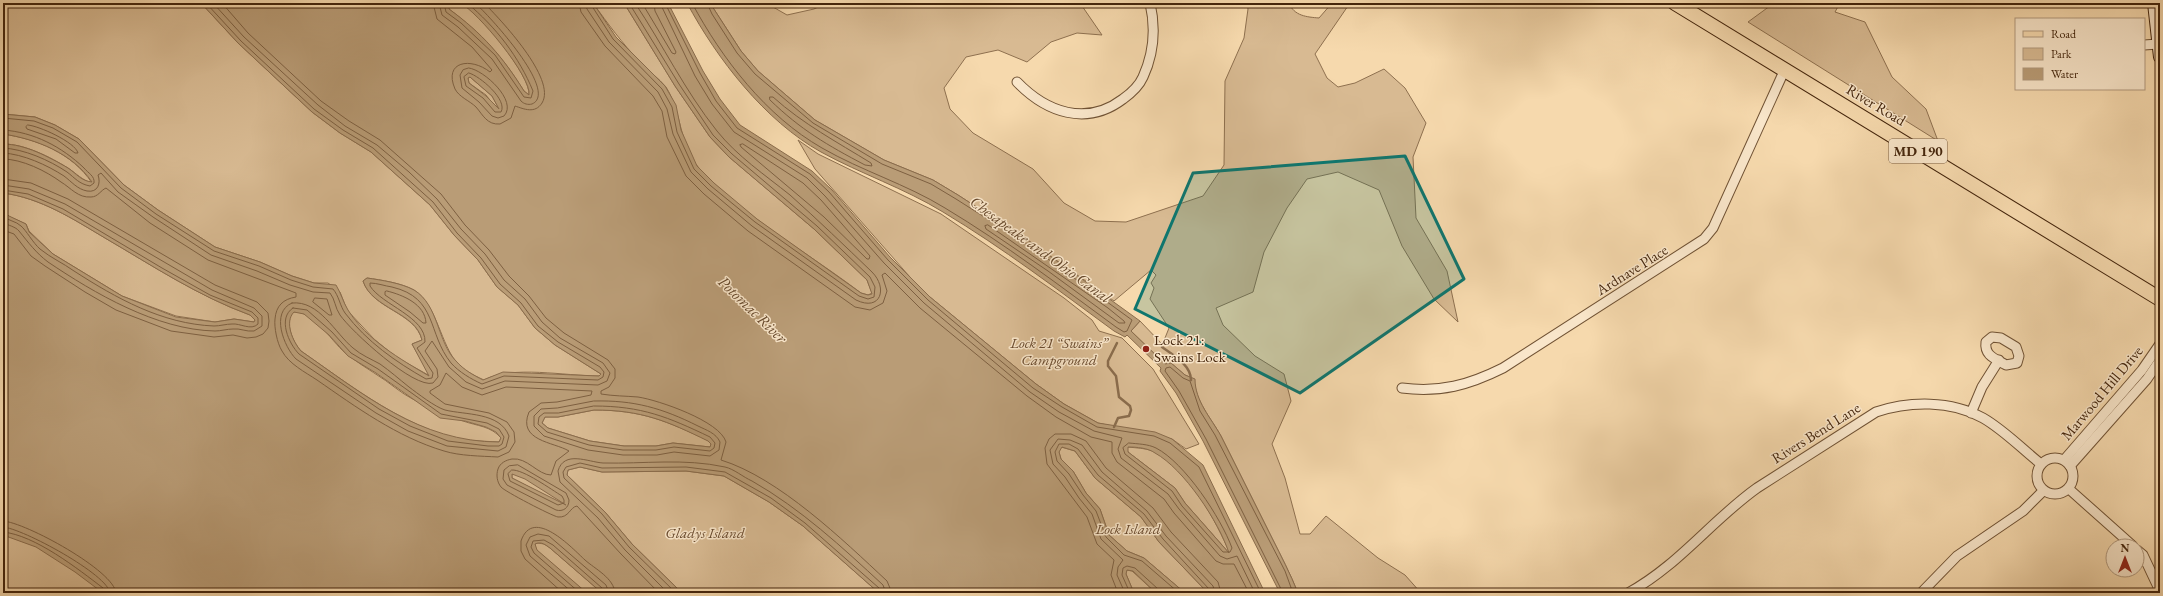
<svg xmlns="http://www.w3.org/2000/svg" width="2163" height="596" viewBox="0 0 2163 596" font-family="'EB Garamond',serif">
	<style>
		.green { fill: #d8ba92; stroke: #8e704f }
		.water { fill: #b99c76; stroke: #8a6c4c; fill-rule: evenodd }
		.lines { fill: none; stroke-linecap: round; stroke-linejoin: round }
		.shore { stroke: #7e6041; stroke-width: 1 }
		.stream { stroke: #8a6c4c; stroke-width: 2.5 }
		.street-casing { stroke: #705234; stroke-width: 11 }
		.secondary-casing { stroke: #44250c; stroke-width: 14 }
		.primary-casing { stroke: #44250c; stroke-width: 16 }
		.street { stroke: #f9e6ca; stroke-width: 9 }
		.secondary { stroke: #f9e6ca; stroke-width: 12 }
		.primary { stroke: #f6d9ad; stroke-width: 14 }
		.marked { fill: #0f766e; fill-opacity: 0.2; stroke: #0f766e; stroke-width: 3; stroke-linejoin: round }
		.poi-dot { fill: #8f2418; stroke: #f9e6ca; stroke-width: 1.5 }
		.labels { text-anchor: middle; stroke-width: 3; stroke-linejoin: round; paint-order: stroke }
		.shield { fill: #f9e6ca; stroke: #7a5f45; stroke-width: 1 }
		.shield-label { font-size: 14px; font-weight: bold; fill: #44250c }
		.street-label { font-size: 15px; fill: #44250c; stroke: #f9e6ca }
		.poi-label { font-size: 15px; fill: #44250c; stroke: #f9e6ca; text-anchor: start }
		.park-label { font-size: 15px; font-style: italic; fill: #694a2e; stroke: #f9e6ca }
		.water-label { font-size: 16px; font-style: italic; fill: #67492c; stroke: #f9e6ca }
	</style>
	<rect width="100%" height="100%" fill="#f6d9ad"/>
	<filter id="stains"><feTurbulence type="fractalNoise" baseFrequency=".005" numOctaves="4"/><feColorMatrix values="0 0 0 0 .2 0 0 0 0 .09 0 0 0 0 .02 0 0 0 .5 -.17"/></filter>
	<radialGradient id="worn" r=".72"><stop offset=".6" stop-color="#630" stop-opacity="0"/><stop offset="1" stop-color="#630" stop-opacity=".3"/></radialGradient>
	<g class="green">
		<path d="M3,3H201L238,43L312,112L340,133L371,152L430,205L454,235L478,260L497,287L518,305L535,328L555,345L601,374L599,376C565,376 512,365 484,380C473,375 461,369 454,359C440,339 435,303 414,290C401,283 381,280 367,278L363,281C372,309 415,312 422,340L412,344L430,376L396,357L374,339L347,310L340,292L328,283H314L292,276L260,262L215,247L158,210L124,185L79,139L55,125L35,117L3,114Z"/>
		<path d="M449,3C453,3 458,2 462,4C479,12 531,76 529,95L524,91C503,57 481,33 449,9Z"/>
		<path d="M593,3H624L675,86L710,137L729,157L814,229L867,280L872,293L868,295L861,293C807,252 745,218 699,168C679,145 682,112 666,87C659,78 648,71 640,62C622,43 608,24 593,3Z"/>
		<path d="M710,3H766L787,15L814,9L826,3H1080L1102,35L1077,33L1051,42L1027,62L998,50L966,57L944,88L950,109L973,133L1033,169L1064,203L1095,221L1126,222L1203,196L1224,165L1225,81L1244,38L1248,9L1247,3H1289C1294,16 1307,17 1319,18L1332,3H1350L1315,54L1327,78L1338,87L1355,83L1384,69L1405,88L1426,123L1413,157L1416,218L1447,271L1458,322L1434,299L1402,246L1379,190L1338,172L1307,179L1287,208L1264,252L1253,292L1216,308L1223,325L1255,356L1284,374L1291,401L1272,444L1285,478L1300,534H1310L1326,516L1378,558L1405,575L1421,593H1298C1290,573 1281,556 1272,538C1255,504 1238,470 1221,436C1211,418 1195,401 1194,379L1185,375L1171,363L1165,364L1131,331L1140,321L1161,343L1165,338L1169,328L1150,299L1154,288L1151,283L1156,275L1151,270L1114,301L1032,243L958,195L933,180L884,160L815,120L758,71L741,51Z"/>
		<path d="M1774,3H1840L1835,12L1865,22L1892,77L1926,109L1938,141L1748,22Z"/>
		<path d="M470,77L492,96L499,109H497L486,95L469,83L468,78Z"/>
		<path d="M3,134C37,139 72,153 92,183C82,180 77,174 68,168C50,157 25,144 3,144Z"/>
		<path d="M798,140L818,154L941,214L1064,298L1092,320L1099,331L1122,338L1153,369L1199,444L1186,449L1172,439L1098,423L1064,404L1036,384L930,297L910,277L815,169Z"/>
		<path d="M3,193C41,198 73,219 105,238C153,266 198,296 250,315L255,320L254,322L234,319L215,322L176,316L122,296L53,254L29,231L26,224L8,216L3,210Z"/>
		<path d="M293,312C315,310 333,345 349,356C365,368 382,377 397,389C415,403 442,412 463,421C477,426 491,426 501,438L499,442C483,441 462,441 447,436C393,419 347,383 301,351C293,342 284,323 293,312Z"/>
		<path d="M594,410C642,410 667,421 709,441L711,444L710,447L673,443L656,446H624L590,441L548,428L542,423L545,417H558Z"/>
		<path d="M1061,447L1075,451L1095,478L1141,517L1159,542L1208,593H1185L1144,558L1127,551L1109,535L1100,509L1086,493L1073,471L1061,459L1059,452Z"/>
		<path d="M1128,447C1136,448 1145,448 1153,451C1185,463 1218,524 1230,554L1185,503L1175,488L1128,452L1127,449Z"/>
		<path d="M580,467L602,472L686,471L724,476L769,502L803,526L879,593H682L632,544L605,512L567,475L568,470Z"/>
		<path d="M512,474C524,473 559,499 568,507L512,478Z"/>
		<path d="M3,512L121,593H3Z"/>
		<path d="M538,543L544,544L550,548L602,593H587L584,591L536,550L535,544Z"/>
		<path d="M1126,570L1132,571L1156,593H1134L1126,574Z"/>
	</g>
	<g class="water">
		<path d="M201,3H449V9C482,33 503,57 524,91L529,95C532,77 477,11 460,3H593L616,37L665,86L676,105L681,130L697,166L714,183L757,219L861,293L868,295L872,294L867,280L814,229L729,157L710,137L675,86L624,3H668L703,71L720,99L740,125L812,171L832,190L890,257L930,297L1036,384L1064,404L1098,423L1155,432L1172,439L1203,465L1265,593H1208L1159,542L1141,517L1095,478L1075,451L1062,447L1059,452L1061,459L1073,471L1086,493L1100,509L1109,535L1127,551L1144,558L1185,593H1156L1133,571L1127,570L1126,574L1134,593H879L803,526L769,502L724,476L686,471L602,472L580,467L568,470L567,475L605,512L632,544L682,593H602L550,548C546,545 541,541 535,544L537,550L587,593H103L75,572L36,547L3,535V210L9,216L26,224L29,232L53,254L122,296L176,317L215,322L234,319L254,322L255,320L250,315C198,296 153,266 105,238C73,219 41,198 3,193V144C25,144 49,157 68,168C77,174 81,181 92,182C72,153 36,139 3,134V114L35,117L55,125L79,139L124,185L158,210L215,247L260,262L292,276L314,283L336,285C341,293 343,302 348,310C367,340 400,359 429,376L412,344L422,340C416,312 372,309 363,281L367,278C381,280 401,283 414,290C439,305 437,342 456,361C464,370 473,375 483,380L503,372L599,376L601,374L555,345L535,328L518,305L497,287L478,260L454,235L430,205L371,152L340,133L312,112L238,43ZM470,77L492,96L499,109L486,96L469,83L468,78ZM294,312L304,314L329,335L348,356L376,373L440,418L465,421L486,427L496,432L501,438L499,442C420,442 363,394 301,351C293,342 284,322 294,312ZM594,410C642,410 667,421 708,441L711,444L710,447L673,443L656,446H624L590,441L548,428L542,423L545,417H558ZM1128,447C1137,447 1148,448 1155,453C1184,469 1219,522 1229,553L1185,503L1175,488L1128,452ZM512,474L525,479L566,505L512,478Z"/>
		<path d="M687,3H710L741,51L758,71L815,120L884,160L933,180L958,195L1032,243L1140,321L1131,331L1165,364L1171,363L1185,375L1195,379C1195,401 1211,418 1221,436C1238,470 1255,504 1272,538C1281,556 1290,573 1298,593H1280L1203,441L1176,393L1160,371L1161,368L1127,335L1125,337L1114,331C1058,290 1003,248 943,212C904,188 861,174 821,152C765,121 717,59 687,3Z"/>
	</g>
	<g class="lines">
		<g class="shore">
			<path d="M222,3L248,33L321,101L349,121L380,140L441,194L465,225L489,250L509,276L529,296L546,318L564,333L608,360L615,369V378L609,387L601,391V394C613,396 626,396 638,397C658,400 720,421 726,442L721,460C779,478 843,540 887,581L892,593"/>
			<path d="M433,3L437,19L472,47L492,70L490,72C471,57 443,61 455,89C459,97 470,101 476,107C483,115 487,125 500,124L511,118L515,106C524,109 535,114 542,103C557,79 500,19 484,3"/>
			<path d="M439,3L442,15L458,27L492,59L521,101C524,104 528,105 532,104C560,92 487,13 475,3"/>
			<path d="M444,3L446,12L461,23L495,55L524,97L531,98L533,91C519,57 496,27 467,3"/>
			<path d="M579,3L581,12L605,46L653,96L662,111L667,137L686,176L704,194L748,231L855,307L870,310L883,303L887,291L882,275L885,273L920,308L1027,396L1056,417L1091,437L1112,442V453L1117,462L1164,499L1174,513L1216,561L1223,564H1234L1249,593"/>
			<path d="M585,3L587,9L609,42L658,92L667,109L673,134L691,172L708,189L752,226L856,300C881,312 888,288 872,272C845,246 818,220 790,195C765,175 737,156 717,131C685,91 663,45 635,3"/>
			<path d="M590,3L613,39L662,89L672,107L677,132L694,169L711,186L755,222L859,296L868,299L874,297L875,287L870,277L817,226L732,154L713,135L679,84L629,3"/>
			<path d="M642,3L672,53L675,54L676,52L655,11L654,3"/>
			<path d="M660,3L695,76L712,104L734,132L807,178L825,196L884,263L924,303L1030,392L1059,412L1094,431L1122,438L1118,449L1121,458L1168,494L1179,509L1220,556L1227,559L1237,556L1255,593"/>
			<path d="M665,3L700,73L716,101L737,128L810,174L829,192L888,260L928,300L1033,388L1062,407L1097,427L1154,436L1170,443L1199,467L1261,593"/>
			<path d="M692,3C722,59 766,116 822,148C862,171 906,184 945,208C1005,244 1060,286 1116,327L1124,332L1127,331L1132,320L1030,246L956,199L931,184L882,164L813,123L755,74L737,53L712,14L707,3"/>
			<path d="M469,68C484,70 518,101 504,116L498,118L492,116L479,102L462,88L460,75L463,70Z"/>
			<path d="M469,73C480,76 508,100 501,112H495L483,98L466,86L464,77Z"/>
			<path d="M770,97H773C803,124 837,142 871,163L872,166L865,165C827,145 801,130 770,100Z"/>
			<path d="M3,118L34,121L53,128L77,142L121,188L156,214L214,251L259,266L291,280L313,287L333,289C339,296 340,306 345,313C367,342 396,362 426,379L432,378L433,373L417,348L425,342C426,317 382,305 370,286V283C377,283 385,286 392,287C438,298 427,333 451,363C459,372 471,379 482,384L504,376L598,380L603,377L604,372L600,367L558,342L538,326L521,303L500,284L481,258L457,233L433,202L373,148L343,130L314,109L241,41L206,3"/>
			<path d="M28,125C39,126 75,142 78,153H75L56,139L27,129L26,127Z"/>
			<path d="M3,130C34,132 62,147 84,168C88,173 95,176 94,183L90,186C79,184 75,178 67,172C49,160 24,149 3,148"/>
			<path d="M743,144L803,183L821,200L870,256L869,259H867L824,217L741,147L740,145Z"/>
			<path d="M3,153C23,154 47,165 64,176C72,182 77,189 87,191C98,193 101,183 98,175L101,173L118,192L153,217L211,255L257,271L290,285L313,292L330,293C335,299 335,308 340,315C351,331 414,389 433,383L438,377L437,369L425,351L432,341L449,367L466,382L482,389L505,381L598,385L607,381L610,373L603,363L560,338L542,322L525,299L504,280L485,254L461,229L437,199L409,172L377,145L345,126L318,105L244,37L213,3"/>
			<path d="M3,159C22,159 46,171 61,182C71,188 78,198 91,197C98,197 101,190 106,188L150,223L208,260L296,293V297C283,299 276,306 275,319C274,327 277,343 282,351C289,364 305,372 317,380C356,407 397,437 444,451C460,456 481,456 498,457L509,452L515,442L514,432L507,422L489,413L445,404L430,393V391L440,385L446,373L462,387L482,395L506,387L592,391L591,395L557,402L541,403L529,412C517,441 554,442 569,451L556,461L551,475C538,475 527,457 512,459C506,460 500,463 498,469C496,475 497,482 501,487C504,491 552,516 558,517C569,518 570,507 577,506L621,554L659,593"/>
			<path d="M3,179L31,183L68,199L215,285L257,302L268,313L269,321L268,328L263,334L256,337L247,338L233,335L214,337L171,331L116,310L85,292L45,266L31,256L14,234L3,230"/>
			<path d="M3,185L29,189L65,204L212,290L254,308L262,316V326L254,331C246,332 240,328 233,329C227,329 221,331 215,331C157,330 94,293 48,262C36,253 28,242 19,231C16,227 8,225 3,223"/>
			<path d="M3,190L28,194L63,209L162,268L210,295L252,312L258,318V324C251,331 240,323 232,324C226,324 220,326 214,326C162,324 116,298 74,271C63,263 51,258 40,249C33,243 26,230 21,226C16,221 8,221 3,216"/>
			<path d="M988,225L1108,308L1124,321L1125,323H1119L1048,271L986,229L985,226Z"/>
			<path d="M387,291C403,295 425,304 426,323H423L410,312L385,295V292Z"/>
			<path d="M315,298L327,299L332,315H329L313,302Z"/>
			<path d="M292,303C319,300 335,333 353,348C361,355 371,359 380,364C390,371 399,379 409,387C417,393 435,407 445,410C465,415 500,412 509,436L506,447L498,451L447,446L408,431L376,413L296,359C284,347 270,312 292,303Z"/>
			<path d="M293,308L307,310L332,332L351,353L378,369L441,414L487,423L499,429L504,437L502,444L499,446H488L448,441L410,426L379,409L299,354C289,344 277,318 293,308Z"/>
			<path d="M594,401C634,400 662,408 698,426C706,430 716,433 720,442L719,450L710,456L674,452L657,455H623L588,450L544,436L534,426V416L541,409L557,408Z"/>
			<path d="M594,406C642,406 668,417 710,437L715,443L714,448L710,451L674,447L656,450H623L589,445L547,432L538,424L539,417L544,413H558Z"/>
			<path d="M1129,443C1138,444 1148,444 1156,448C1185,463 1221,518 1232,548L1230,552H1223L1182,506L1172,491L1125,454L1123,448Z"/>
			<path d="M518,465L566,493L569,500C569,508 563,512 556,510L507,485L503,479L504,470L509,466Z"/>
			<path d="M512,470C523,469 552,490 562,496L564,500V503L558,505L510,481L508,474Z"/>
			<path d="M3,521C25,522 115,571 116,593"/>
			<path d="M3,527C22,528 109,575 110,593"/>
			<path d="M3,532C35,535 78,569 103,588L105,593"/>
			<path d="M563,593L525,559L521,551V541C533,506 572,548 585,560C595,569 614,578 615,593"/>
			<path d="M573,593L530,556L526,545L530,537L538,534L549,536L606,585L609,593"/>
			<path d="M580,593L534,553L531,547L533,541L544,540L553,545L602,588L604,593"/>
			<path d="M668,593L625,550L598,518L560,482L558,471C564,450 588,462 603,463C644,464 684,458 725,467C734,469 743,477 752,481C801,509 842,547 883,585L886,593"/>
			<path d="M676,593L629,547L602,514L564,478L563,472L566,467L580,463L602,468L686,467L725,472L771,498L805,523L879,588L881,593"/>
			<path d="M1118,593L1111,575L1114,560L1097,544L1087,517L1047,464L1045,448L1049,439L1055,434H1071L1086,441L1106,468L1153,508L1171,532L1218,582L1221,593"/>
			<path d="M1125,593L1117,575L1118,567L1123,560L1101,539L1092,514L1079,498L1065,477L1053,464L1050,450L1058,439L1070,440L1082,445L1102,472L1147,511L1166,536L1213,586L1215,593"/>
			<path d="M1130,593L1122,575L1123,568L1127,566L1135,568L1158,589L1159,593"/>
			<path d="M1179,593L1142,561L1124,555L1106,537L1096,511L1083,495L1069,474L1057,461L1055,452L1059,444H1069L1078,449L1098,475L1144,514L1163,539L1209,589L1210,593"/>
			<path d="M1283,593L1206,439L1179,391L1165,371L1166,368L1170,367L1183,378L1190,381L1200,411L1215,435L1251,505L1285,571L1293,593"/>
		</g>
		<g class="stream">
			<path d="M1162,347C1173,355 1191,365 1191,380"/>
			<path d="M1114,427L1118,418L1129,416L1131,410L1130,406L1119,397L1116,376L1108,366V361L1117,343"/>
		</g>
		<g class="street-casing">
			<g id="street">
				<path d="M2144,45L2158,44"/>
				<path d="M1017,82C1046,112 1086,127 1123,99C1130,94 1139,86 1143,77C1154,53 1156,29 1150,3"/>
				<path d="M1992,337L2001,338L2016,347L2019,356L2017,363L2006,365C1996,359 1984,356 1986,342Z"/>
				<path d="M1402,388C1440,393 1469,385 1503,368L1704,239L1713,228L1785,69"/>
				<path d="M1971,413L1982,387L1999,360"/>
				<circle cx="2055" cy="476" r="18"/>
				<path d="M2064,460L2142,370L2160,344"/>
				<path d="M2070,466L2147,379L2160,360"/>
				<path d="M2069,489L2133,546"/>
				<path d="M2137,550L2143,555L2160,591"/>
				<path d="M1628,593C1678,566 1712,520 1757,488L1876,412C1909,401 1951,400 1983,418C2004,430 2022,449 2041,464"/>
				<path d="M1921,593L1957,556L2023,511L2043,491"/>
			</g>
		</g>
		<g class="secondary-casing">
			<path id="secondary" d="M2154,3L2160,57"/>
		</g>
		<g class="primary-casing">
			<path id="primary" d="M1675,3L2160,299"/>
		</g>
		<use href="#street" class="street"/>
		<use href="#secondary" class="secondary"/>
		<use href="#primary" class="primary"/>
	</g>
	<path class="marked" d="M1405,156L1464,279L1300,393L1135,309L1193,173Z"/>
	<circle class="poi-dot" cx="1146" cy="349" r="4"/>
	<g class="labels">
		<rect class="shield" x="1889" y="139" width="58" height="24" rx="3"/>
		<g class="shield-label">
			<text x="1918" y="156">MD 190</text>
		</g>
		<g class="street-label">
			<text transform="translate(1876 105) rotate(31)" y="5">River Road</text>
			<text transform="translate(1632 270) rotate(-32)" y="5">Ardnave Place</text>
			<text transform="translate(2102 393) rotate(-50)" y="5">Marwood Hill Drive</text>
			<text transform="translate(1816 433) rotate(-32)" y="5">Rivers Bend Lane</text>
		</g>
		<g class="poi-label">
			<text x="1154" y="345">Lock 21:<tspan x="1154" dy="17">Swains Lock</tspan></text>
		</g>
		<g class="park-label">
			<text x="1059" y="348">Lock 21 “Swains”<tspan x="1059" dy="17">Campground</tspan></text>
			<text x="1128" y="534">Lock Island</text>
			<text x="705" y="538">Gladys Island</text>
		</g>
		<g class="water-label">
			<text transform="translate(1041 249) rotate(36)" y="6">Chesapeake and Ohio Canal</text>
			<text transform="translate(753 309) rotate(44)" y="6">Potomac River</text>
		</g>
	</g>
	<rect width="2163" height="596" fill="none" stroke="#f6d9ad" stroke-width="16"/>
	<rect x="4" y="4" width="2155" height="588" fill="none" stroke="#44250c" stroke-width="2"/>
	<rect x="8" y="8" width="2147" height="580" fill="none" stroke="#44250c"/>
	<rect x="2015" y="18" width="130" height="72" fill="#f9e6ca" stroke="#b1997e"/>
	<rect x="2023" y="31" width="20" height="6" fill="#f6d9ad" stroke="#b1997e"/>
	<text x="2051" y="38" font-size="12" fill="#44250c">Road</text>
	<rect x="2023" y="48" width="20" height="12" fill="#d8ba92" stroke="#b1997e"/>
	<text x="2051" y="58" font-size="12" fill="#44250c">Park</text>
	<rect x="2023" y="68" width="20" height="12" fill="#b99c76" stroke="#b1997e"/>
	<text x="2051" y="78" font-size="12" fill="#44250c">Water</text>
	<g transform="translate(2125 558)"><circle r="19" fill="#f9e6ca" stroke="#b1997e"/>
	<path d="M0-3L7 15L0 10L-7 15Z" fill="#8f2418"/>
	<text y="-6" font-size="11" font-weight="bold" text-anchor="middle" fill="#44250c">N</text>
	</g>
	<rect width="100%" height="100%" filter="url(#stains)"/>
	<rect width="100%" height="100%" fill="url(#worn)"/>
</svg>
